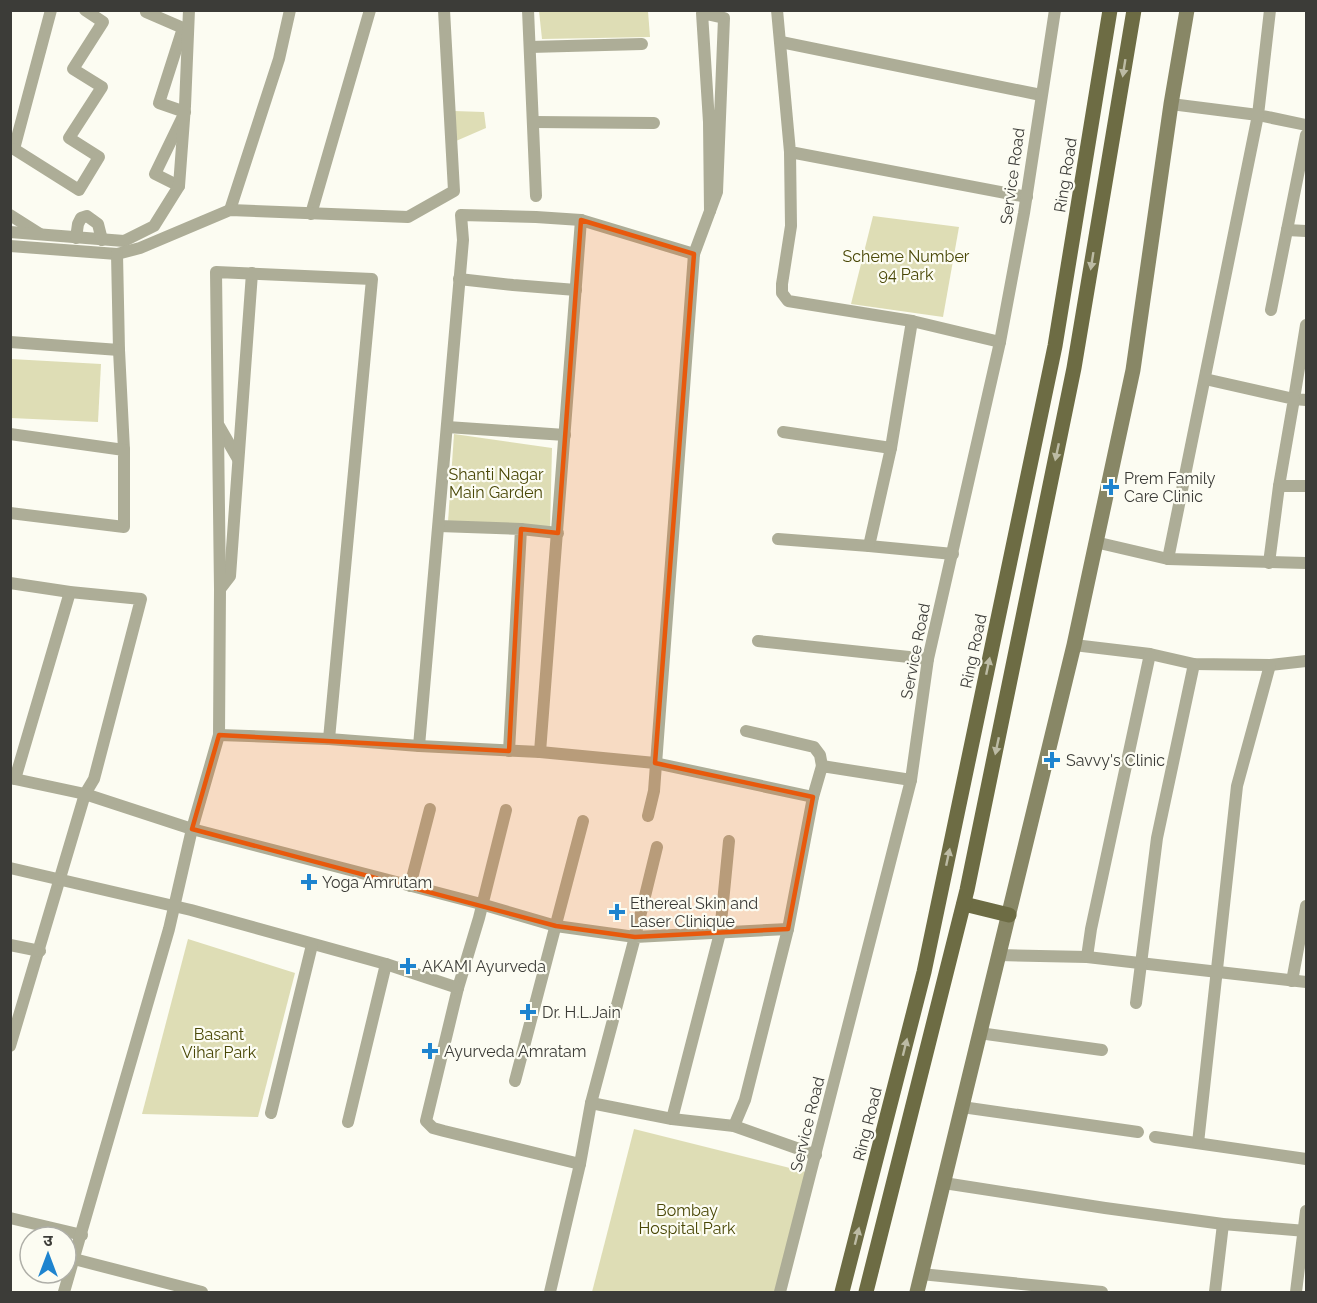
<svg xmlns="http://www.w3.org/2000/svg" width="1317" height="1303" viewBox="0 0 1317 1303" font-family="Raleway,'Noto Sans Devanagari',sans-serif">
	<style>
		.green { fill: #deddb5 }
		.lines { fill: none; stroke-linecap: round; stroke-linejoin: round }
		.street { stroke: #adad97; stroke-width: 12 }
		.secondary { stroke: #888766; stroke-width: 15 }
		.primary { stroke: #6d6c44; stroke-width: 15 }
		.oneway { fill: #bcbba4 }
		.marked { fill: #e8590c; fill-opacity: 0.2; stroke: #e8590c; stroke-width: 4.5; stroke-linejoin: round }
		.poi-dot { fill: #1e84cf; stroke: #fcfcf2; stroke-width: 2 }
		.labels { text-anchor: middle; stroke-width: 4.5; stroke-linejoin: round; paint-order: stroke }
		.street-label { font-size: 16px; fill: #3c3c38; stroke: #fcfcf2 }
		.park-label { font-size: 16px; fill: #494706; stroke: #fcfcf2 }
		.poi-label { font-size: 16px; fill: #3c3c38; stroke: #fcfcf2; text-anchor: start }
	</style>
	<rect width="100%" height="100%" fill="#fcfcf2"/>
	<g class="green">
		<path d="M539,11H648L650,37L542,39Z"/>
		<path d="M454,111L484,112L486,128L456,141Z"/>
		<path d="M873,216L959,227L943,317L851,304Z"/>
		<path d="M11,359L101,364L98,422L11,418Z"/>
		<path d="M454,434L552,448L550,531L448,522Z"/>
		<path d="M188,939L295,973L258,1117L142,1114Z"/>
		<path d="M634,1129L806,1172L775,1292H592Z"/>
	</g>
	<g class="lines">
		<g class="street">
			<path d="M147,10L146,12L183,28L159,103L185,112L155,174L179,186"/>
			<path d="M528,10L536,196"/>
			<path d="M777,10L790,152L1027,197"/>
			<path d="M1270,10L1258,115L1306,125"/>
			<path d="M702,13L724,18L717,192L710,211L709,122Z"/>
			<path d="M781,42L1041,95"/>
			<path d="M530,47L642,44"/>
			<path d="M534,122L654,123"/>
			<path d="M10,148L14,149L51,10"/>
			<path d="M14,149L79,190L99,157L69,138L102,87L73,69L103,22L85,10"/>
			<path d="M790,152L791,226L782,284V293L788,301L912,321L1000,342"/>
			<path d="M230,210L279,59L290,10"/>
			<path d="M311,214L370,10"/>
			<path d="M10,215L40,234"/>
			<path d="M1287,230L1306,231"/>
			<path d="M10,232L124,241L154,226L179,186L185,106L189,10"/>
			<path d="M76,238L78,224L81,218L87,216L98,224L102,240"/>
			<path d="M10,246L117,254L140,248L230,210L408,217L454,191L444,10"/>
			<path d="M459,279L513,285L576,290"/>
			<path d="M1271,310L1306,135"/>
			<path d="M912,321L891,448L869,546L953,554"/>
			<path d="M1306,325L1294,399L1306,400"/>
			<path d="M10,342L119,350L117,254"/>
			<path d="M119,350L124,450"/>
			<path d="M1205,379L1294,399L1279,486L1269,563"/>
			<path d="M219,426L238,459"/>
			<path d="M447,427L565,435"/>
			<path d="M783,432L891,448"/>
			<path d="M10,434L124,450V527L10,513"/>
			<path d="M1279,486H1306"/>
			<path d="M439,526L521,529L509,751"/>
			<path d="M521,529L558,533"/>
			<path d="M778,539L869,546"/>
			<path d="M1095,542L1168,559L1306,563"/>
			<path d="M1168,559L1258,115L1171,104"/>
			<path d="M10,583L70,592L141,599L94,779L85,794L10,1046"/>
			<path d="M220,589L230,576L252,273"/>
			<path d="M758,641L928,659"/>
			<path d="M1074,645L1150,654L1194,664L1270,665L1306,661"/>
			<path d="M746,731L814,747L820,755L822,766"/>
			<path d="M219,735L329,739L419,746L540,752L655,763L813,797"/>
			<path d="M419,746L463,240L461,215L536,217L581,220L694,254"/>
			<path d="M540,752L581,220"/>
			<path d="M10,778L85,794L192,829L481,904L556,926L635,937L657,847"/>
			<path d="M15,779L70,592"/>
			<path d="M506,810L479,918L458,988L426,1121L433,1128L444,1131L580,1164"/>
			<path d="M648,816L654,791L694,254L710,211"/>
			<path d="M10,868L191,910L386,964L458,988"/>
			<path d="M410,886L430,809"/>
			<path d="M10,945L40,951"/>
			<path d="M999,955L1087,957L1306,982"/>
			<path d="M1087,957L1091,929L1150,654"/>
			<path d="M1292,981L1306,906"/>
			<path d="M1136,1003L1157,838L1194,664"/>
			<path d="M979,1033L1102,1050"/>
			<path d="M515,1081L583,821"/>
			<path d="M591,1103L672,1119L734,1126L816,1155"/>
			<path d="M962,1107L1138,1132"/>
			<path d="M271,1113L312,945"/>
			<path d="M672,1119L720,933L729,841"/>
			<path d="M348,1122L386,964"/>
			<path d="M734,1126L745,1100L788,929"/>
			<path d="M1155,1137L1306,1159"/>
			<path d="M1198,1143L1237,786L1270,665"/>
			<path d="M944,1183L1105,1208L1223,1224L1306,1231"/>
			<path d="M10,1218L82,1235"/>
			<path d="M74,1259L202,1292"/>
			<path d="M921,1274L1102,1292"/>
			<path d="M64,1292L169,929L192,829L219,735L220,589L216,272L372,279L329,739"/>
			<path d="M550,1292L580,1164L591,1103L635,937L788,929L813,797L822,766L911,780"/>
			<path d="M780,1292L911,780L928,659L1000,342L1024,213L1055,10"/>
			<path d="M1215,1292L1223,1224"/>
			<path d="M1296,1292L1306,1211"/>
		</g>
		<path class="secondary" d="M917,1292L1074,645L1133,370L1171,104L1187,10"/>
		<g class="primary">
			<path d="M964,904L1009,915"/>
			<path d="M842,1292L924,972L1055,346L1110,10"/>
			<path d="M866,1292L967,890L1074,368L1134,10"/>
		</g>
	</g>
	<defs><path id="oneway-solid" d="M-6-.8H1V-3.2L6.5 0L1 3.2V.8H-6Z" transform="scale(1.5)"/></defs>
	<g class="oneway">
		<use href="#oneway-solid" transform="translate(1124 68) rotate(99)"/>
		<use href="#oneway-solid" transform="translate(1092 261) rotate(99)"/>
		<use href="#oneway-solid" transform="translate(1057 452) rotate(102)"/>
		<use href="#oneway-solid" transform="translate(988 666) rotate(-78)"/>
		<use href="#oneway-solid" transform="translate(997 746) rotate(102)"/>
		<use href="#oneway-solid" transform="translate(948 857) rotate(-78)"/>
		<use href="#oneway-solid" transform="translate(905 1047) rotate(-76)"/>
		<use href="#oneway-solid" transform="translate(857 1236) rotate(-76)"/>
	</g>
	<path class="marked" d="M581,220L694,254L655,763L813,797L788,929L635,937L556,926L192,829L219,735L509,751L521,529L558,533Z"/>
	<g class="poi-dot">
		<path d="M1108 478h6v6h6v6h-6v6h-6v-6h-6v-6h6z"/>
		<path d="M1049 751h6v6h6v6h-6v6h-6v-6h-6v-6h6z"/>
		<path d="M306 873h6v6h6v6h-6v6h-6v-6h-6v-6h6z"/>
		<path d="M614 903h6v6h6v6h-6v6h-6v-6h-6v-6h6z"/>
		<path d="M405 957h6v6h6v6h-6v6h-6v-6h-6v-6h6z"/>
		<path d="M525 1003h6v6h6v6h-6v6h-6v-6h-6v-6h6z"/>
		<path d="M427 1042h6v6h6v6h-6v6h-6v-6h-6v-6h6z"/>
	</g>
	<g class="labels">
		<g class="street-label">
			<text transform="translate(1065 175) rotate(-81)" y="6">Ring Road</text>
			<text transform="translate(1012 176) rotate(-82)" y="6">Service Road</text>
			<text transform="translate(915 651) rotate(-79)" y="6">Service Road</text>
			<text transform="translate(973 651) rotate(-78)" y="6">Ring Road</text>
			<text transform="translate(807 1124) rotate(-76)" y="6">Service Road</text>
			<text transform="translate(867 1124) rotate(-76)" y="6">Ring Road</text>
		</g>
		<g class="park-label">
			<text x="906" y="262">Scheme Number<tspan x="906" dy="18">94 Park</tspan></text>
			<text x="496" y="480">Shanti Nagar<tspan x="496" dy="18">Main Garden</tspan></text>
			<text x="219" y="1040">Basant<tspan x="219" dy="18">Vihar Park</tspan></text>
			<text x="687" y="1216">Bombay<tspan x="687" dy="18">Hospital Park</tspan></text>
		</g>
		<g class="poi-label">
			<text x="1124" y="484">Prem Family<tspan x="1124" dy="18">Care Clinic</tspan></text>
			<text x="1066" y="766">Savvy's Clinic</text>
			<text x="322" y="888">Yoga Amrutam</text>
			<text x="630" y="909">Ethereal Skin and<tspan x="630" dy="18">Laser Clinique</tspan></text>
			<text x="422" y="972">AKAMI Ayurveda</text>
			<text x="542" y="1018">Dr. H.L.Jain</text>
			<text x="444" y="1057">Ayurveda Amratam</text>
		</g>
	</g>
	<rect width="1317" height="1303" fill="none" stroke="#3c3c38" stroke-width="24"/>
	<g transform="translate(48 1255)"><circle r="28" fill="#fcfcf2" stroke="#afafa8" stroke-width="1.5"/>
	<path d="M0-4.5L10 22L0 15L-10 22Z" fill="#1e84cf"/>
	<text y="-9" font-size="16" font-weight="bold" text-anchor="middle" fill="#3c3c38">उ</text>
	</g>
</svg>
